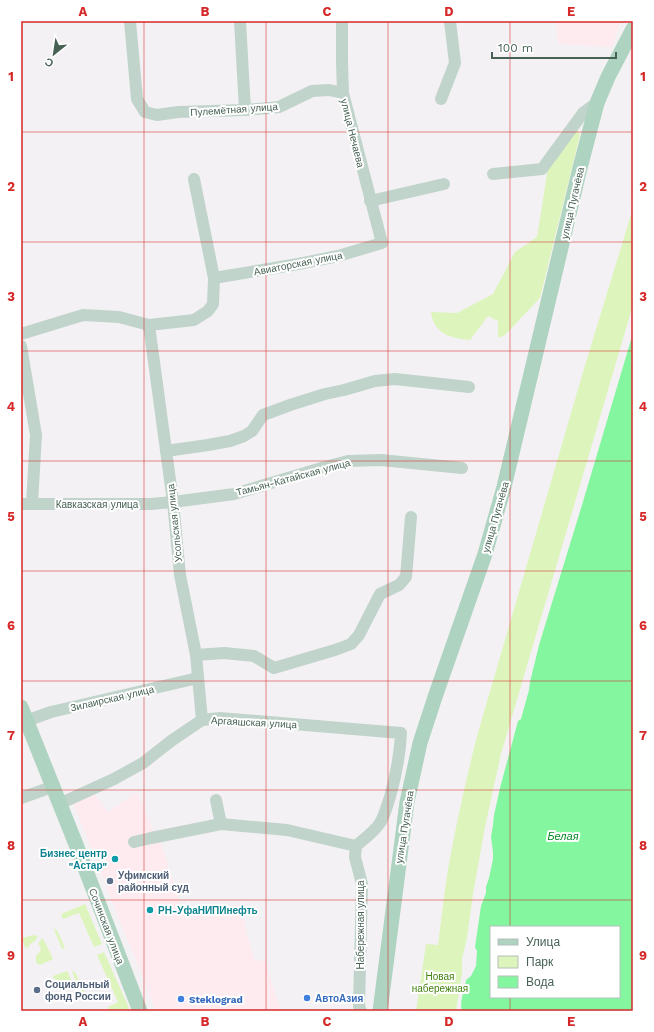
<svg xmlns="http://www.w3.org/2000/svg" width="654" height="1032" viewBox="0 0 654 1032" font-family="'Work Sans',sans-serif">
	<style>
		.commercial { fill: #feebf0 }
		.green { fill: #ddf5bc }
		.water { fill: #84f69f; fill-rule: evenodd }
		.lines { fill: none; stroke-linecap: round; stroke-linejoin: round }
		.minor { stroke: #c1d4cb; stroke-width: 12 }
		.major { stroke: #aed3c1; stroke-width: 15 }
		.grid { fill: none; stroke: #d62828; stroke-width: 1; stroke-opacity: 0.55 }
		.culture-dot { fill: #0f9aa8; stroke: #fff; stroke-width: 1.5 }
		.service-dot { fill: #5c6f8a; stroke: #fff; stroke-width: 1.5 }
		.shop-dot { fill: #3f7fe0; stroke: #fff; stroke-width: 1.5 }
		.labels { text-anchor: middle; stroke-width: 4; stroke-linejoin: round; paint-order: stroke }
		.street-label { font-size: 10px; fill: #476154; stroke: #fff }
		.culture-label { font-size: 10px; font-weight: bold; fill: #0d838f; stroke: #fff; text-anchor: end }
		.service-label { font-size: 10px; font-weight: bold; fill: #4e5e75; stroke: #fff; text-anchor: start }
		.park-label { font-size: 10px; fill: #43810d; stroke: #fff }
		.shop-label { font-size: 10px; font-weight: bold; fill: #366cbe; stroke: #fff; text-anchor: start }
		.water-label { font-size: 11px; font-style: italic; fill: #058824; stroke: #fff }
		.neatline { fill: none; stroke: #d62828; stroke-width: 1.5 }
		.grid-label { font-size: 13px; text-anchor: middle; font-weight: bold; fill: #d62828 }
	</style>
	<rect width="100%" height="100%" fill="#f4f1f4"/>
	<g class="commercial">
		<path d="M556,21H621L612,47L558,44Z"/>
		<path d="M93,792L108,812L137,792L154,832L160,839L181,907L186,916L241,904L247,935L255,961L265,960L281,1011H156L73,803Z"/>
	</g>
	<g class="green">
		<path d="M577,130L580,135L540,298L505,335L498,338V321L488,316L470,340C450,338 434,334 431,312L457,313L493,294L515,252L537,237L548,168Z"/>
		<path d="M633,208V305L501,754L485,827L473,894L467,938L462,959V973L456,1011H416L426,944L438,945C441,920 444,894 448,869C456,824 466,780 477,736L583,372Z"/>
		<path d="M85,904L102,944L94,947L79,913L63,919L61,914Z"/>
		<path d="M53,927L58,932L65,948L62,949Z"/>
		<path d="M34,935L38,936L35,941L30,944L29,947L25,948L22,938Z"/>
		<path d="M42,938L46,944L53,959L40,965L36,963V955L40,952L41,948L38,944Z"/>
		<path d="M104,952L129,1008L128,1011H109L108,1007L118,1002L97,955Z"/>
		<path d="M67,971L75,987L53,978V976Z"/>
		<path d="M72,971L75,972L86,995L82,997Z"/>
	</g>
	<path class="water" d="M633,333V1011H462C459,1001 465,990 466,980L471,976L476,966L477,951L475,947L481,906L486,893V887L489,878L493,859V852L491,837L493,825L494,815L500,788L518,721L521,719L529,690L530,682L539,645L582,505ZM491,927H619V997H491Z"/>
	<g class="lines">
		<g class="minor">
			<path d="M130,21L137,99L145,112L157,115L178,112L245,110L279,107L312,91L329,90L343,93"/>
			<path d="M240,21L245,110"/>
			<path d="M441,99L455,63L450,21"/>
			<path d="M493,174L542,169L583,113L597,103"/>
			<path d="M370,201L444,184"/>
			<path d="M214,278L298,264L338,256L382,243L343,93L342,62V21"/>
			<path d="M149,325L173,502L180,575L196,655L202,720"/>
			<path d="M21,334L83,315L119,317L149,325L194,320L208,311L213,304L214,278L194,179"/>
			<path d="M21,346L36,435L32,504"/>
			<path d="M166,451L208,445L230,441L244,436L252,431L263,415L290,405L325,394L344,390L375,381L395,379L469,387"/>
			<path d="M21,504H151L173,502L234,494L325,467L348,461L381,460L462,468"/>
			<path d="M196,655L224,653L254,656L274,668L335,650L351,644L359,635L380,594L399,585L406,577L411,517"/>
			<path d="M26,721L51,712L198,678"/>
			<path d="M21,798L52,787"/>
			<path d="M216,800L221,824"/>
			<path d="M59,804L114,779L143,763L171,741L202,720L220,718L401,733C400,756 396,775 390,797C387,805 385,815 380,823C374,832 364,839 356,846L355,857L362,884L359,1006L361,1011"/>
			<path d="M134,842L151,838L221,824L287,830L356,846"/>
		</g>
		<g class="major">
			<path d="M21,707L75,842L140,1011"/>
			<path d="M380,1011L407,802L420,743L435,697L485,554L504,487L580,168L597,103L608,77L633,29"/>
		</g>
	</g>
	<path class="grid" d="M144,21V1011M266,21V1011M388,21V1011M510,21V927M21,132H633M21,242H633M21,351H633M21,461H633M21,571H633M21,681H633M21,790H633M21,900H633M510,997V1011"/>
	<g class="culture-dot">
		<circle cx="115" cy="859" r="4"/>
		<circle cx="150" cy="910" r="4"/>
	</g>
	<g class="service-dot">
		<circle cx="110" cy="881" r="4"/>
		<circle cx="37" cy="990" r="4"/>
	</g>
	<g class="shop-dot">
		<circle cx="307" cy="998" r="4"/>
		<circle cx="181" cy="999" r="4"/>
	</g>
	<g class="labels">
		<g class="street-label">
			<text transform="translate(234 109) rotate(-4)" y="4">Пулемётная улица</text>
			<text transform="translate(353 133) rotate(76)" y="4">улица Нечаева</text>
			<text transform="translate(572 203) rotate(-77)" y="4">улица Пугачёва</text>
			<text transform="translate(298 263) rotate(-11)" y="4">Авиаторская улица</text>
			<text transform="translate(293 477) rotate(-15)" y="4">Тамьян-Катайская улица</text>
			<text x="97" y="508">Кавказская улица</text>
			<text transform="translate(495 517) rotate(-74)" y="4">улица Пугачёва</text>
			<text transform="translate(174 523) rotate(-96)" y="4">Усольская улица</text>
			<text transform="translate(112 698) rotate(-13)" y="4">Зилаирская улица</text>
			<text transform="translate(254 722) rotate(3)" y="4">Аргаяшская улица</text>
			<text transform="translate(404 827) rotate(-81)" y="4">улица Пугачёва</text>
			<text transform="translate(360 925) rotate(-90)" y="4">Набережная улица</text>
			<text transform="translate(107 926) rotate(69)" y="4">Сочинская улица</text>
		</g>
		<g class="culture-label">
			<text x="107" y="857">Бизнес центр<tspan x="107" dy="12">"Астар"</tspan></text>
			<text x="158" y="914" text-anchor="start">РН-УфаНИПИнефть</text>
		</g>
		<g class="service-label">
			<text x="118" y="879">Уфимский<tspan x="118" dy="12">районный суд</tspan></text>
			<text x="45" y="988">Социальный<tspan x="45" dy="12">фонд России</tspan></text>
		</g>
		<g class="park-label">
			<text x="440" y="980">Новая<tspan x="440" dy="12">набережная</tspan></text>
		</g>
		<g class="shop-label">
			<text x="315" y="1002">АвтоАзия</text>
			<text x="189" y="1003">Steklograd</text>
		</g>
		<g class="water-label">
			<text x="563" y="840">Белая</text>
		</g>
	</g>
	<rect width="654" height="1032" fill="none" stroke="#ffffff" stroke-width="44"/>
	<rect x="490" y="926" width="130" height="72" fill="#ffffff" stroke="#b5c0bb"/>
	<rect x="498" y="939" width="20" height="6" fill="#aed3c1" stroke="#b5c0bb"/>
	<text x="526" y="946" font-size="12" fill="#476154">Улица</text>
	<rect x="498" y="956" width="20" height="12" fill="#ddf5bc" stroke="#b5c0bb"/>
	<text x="526" y="966" font-size="12" fill="#476154">Парк</text>
	<rect x="498" y="976" width="20" height="12" fill="#84f69f" stroke="#b5c0bb"/>
	<text x="526" y="986" font-size="12" fill="#476154">Вода</text>
	<g transform="translate(54 54) rotate(210)" stroke="#ffffff" stroke-width="3" paint-order="stroke">
	<path d="M0-3L7 15L0 10L-7 15Z" fill="#476154"/>
	<text y="-6" font-size="11" font-weight="bold" text-anchor="middle" fill="#476154">С</text>
	</g>
	<path d="M492 52v6h124v-6" fill="none" stroke="#476154" stroke-width="2"/>
	<text x="498" y="52" font-size="12" fill="#476154" stroke="#ffffff" stroke-width="3" paint-order="stroke">100 m</text>
	<rect x="22" y="22" width="610" height="988" class="neatline"/>
	<g class="grid-label">
		<text x="83" y="16">A</text>
		<text x="205" y="16">B</text>
		<text x="327" y="16">C</text>
		<text x="449" y="16">D</text>
		<text x="571" y="16">E</text>
		<text x="11" y="81">1</text>
		<text x="643" y="81">1</text>
		<text x="11" y="191">2</text>
		<text x="643" y="191">2</text>
		<text x="11" y="301">3</text>
		<text x="643" y="301">3</text>
		<text x="11" y="411">4</text>
		<text x="643" y="411">4</text>
		<text x="11" y="521">5</text>
		<text x="643" y="521">5</text>
		<text x="11" y="630">6</text>
		<text x="643" y="630">6</text>
		<text x="11" y="740">7</text>
		<text x="643" y="740">7</text>
		<text x="11" y="850">8</text>
		<text x="643" y="850">8</text>
		<text x="11" y="960">9</text>
		<text x="643" y="960">9</text>
		<text x="83" y="1026">A</text>
		<text x="205" y="1026">B</text>
		<text x="327" y="1026">C</text>
		<text x="449" y="1026">D</text>
		<text x="571" y="1026">E</text>
	</g>
</svg>
